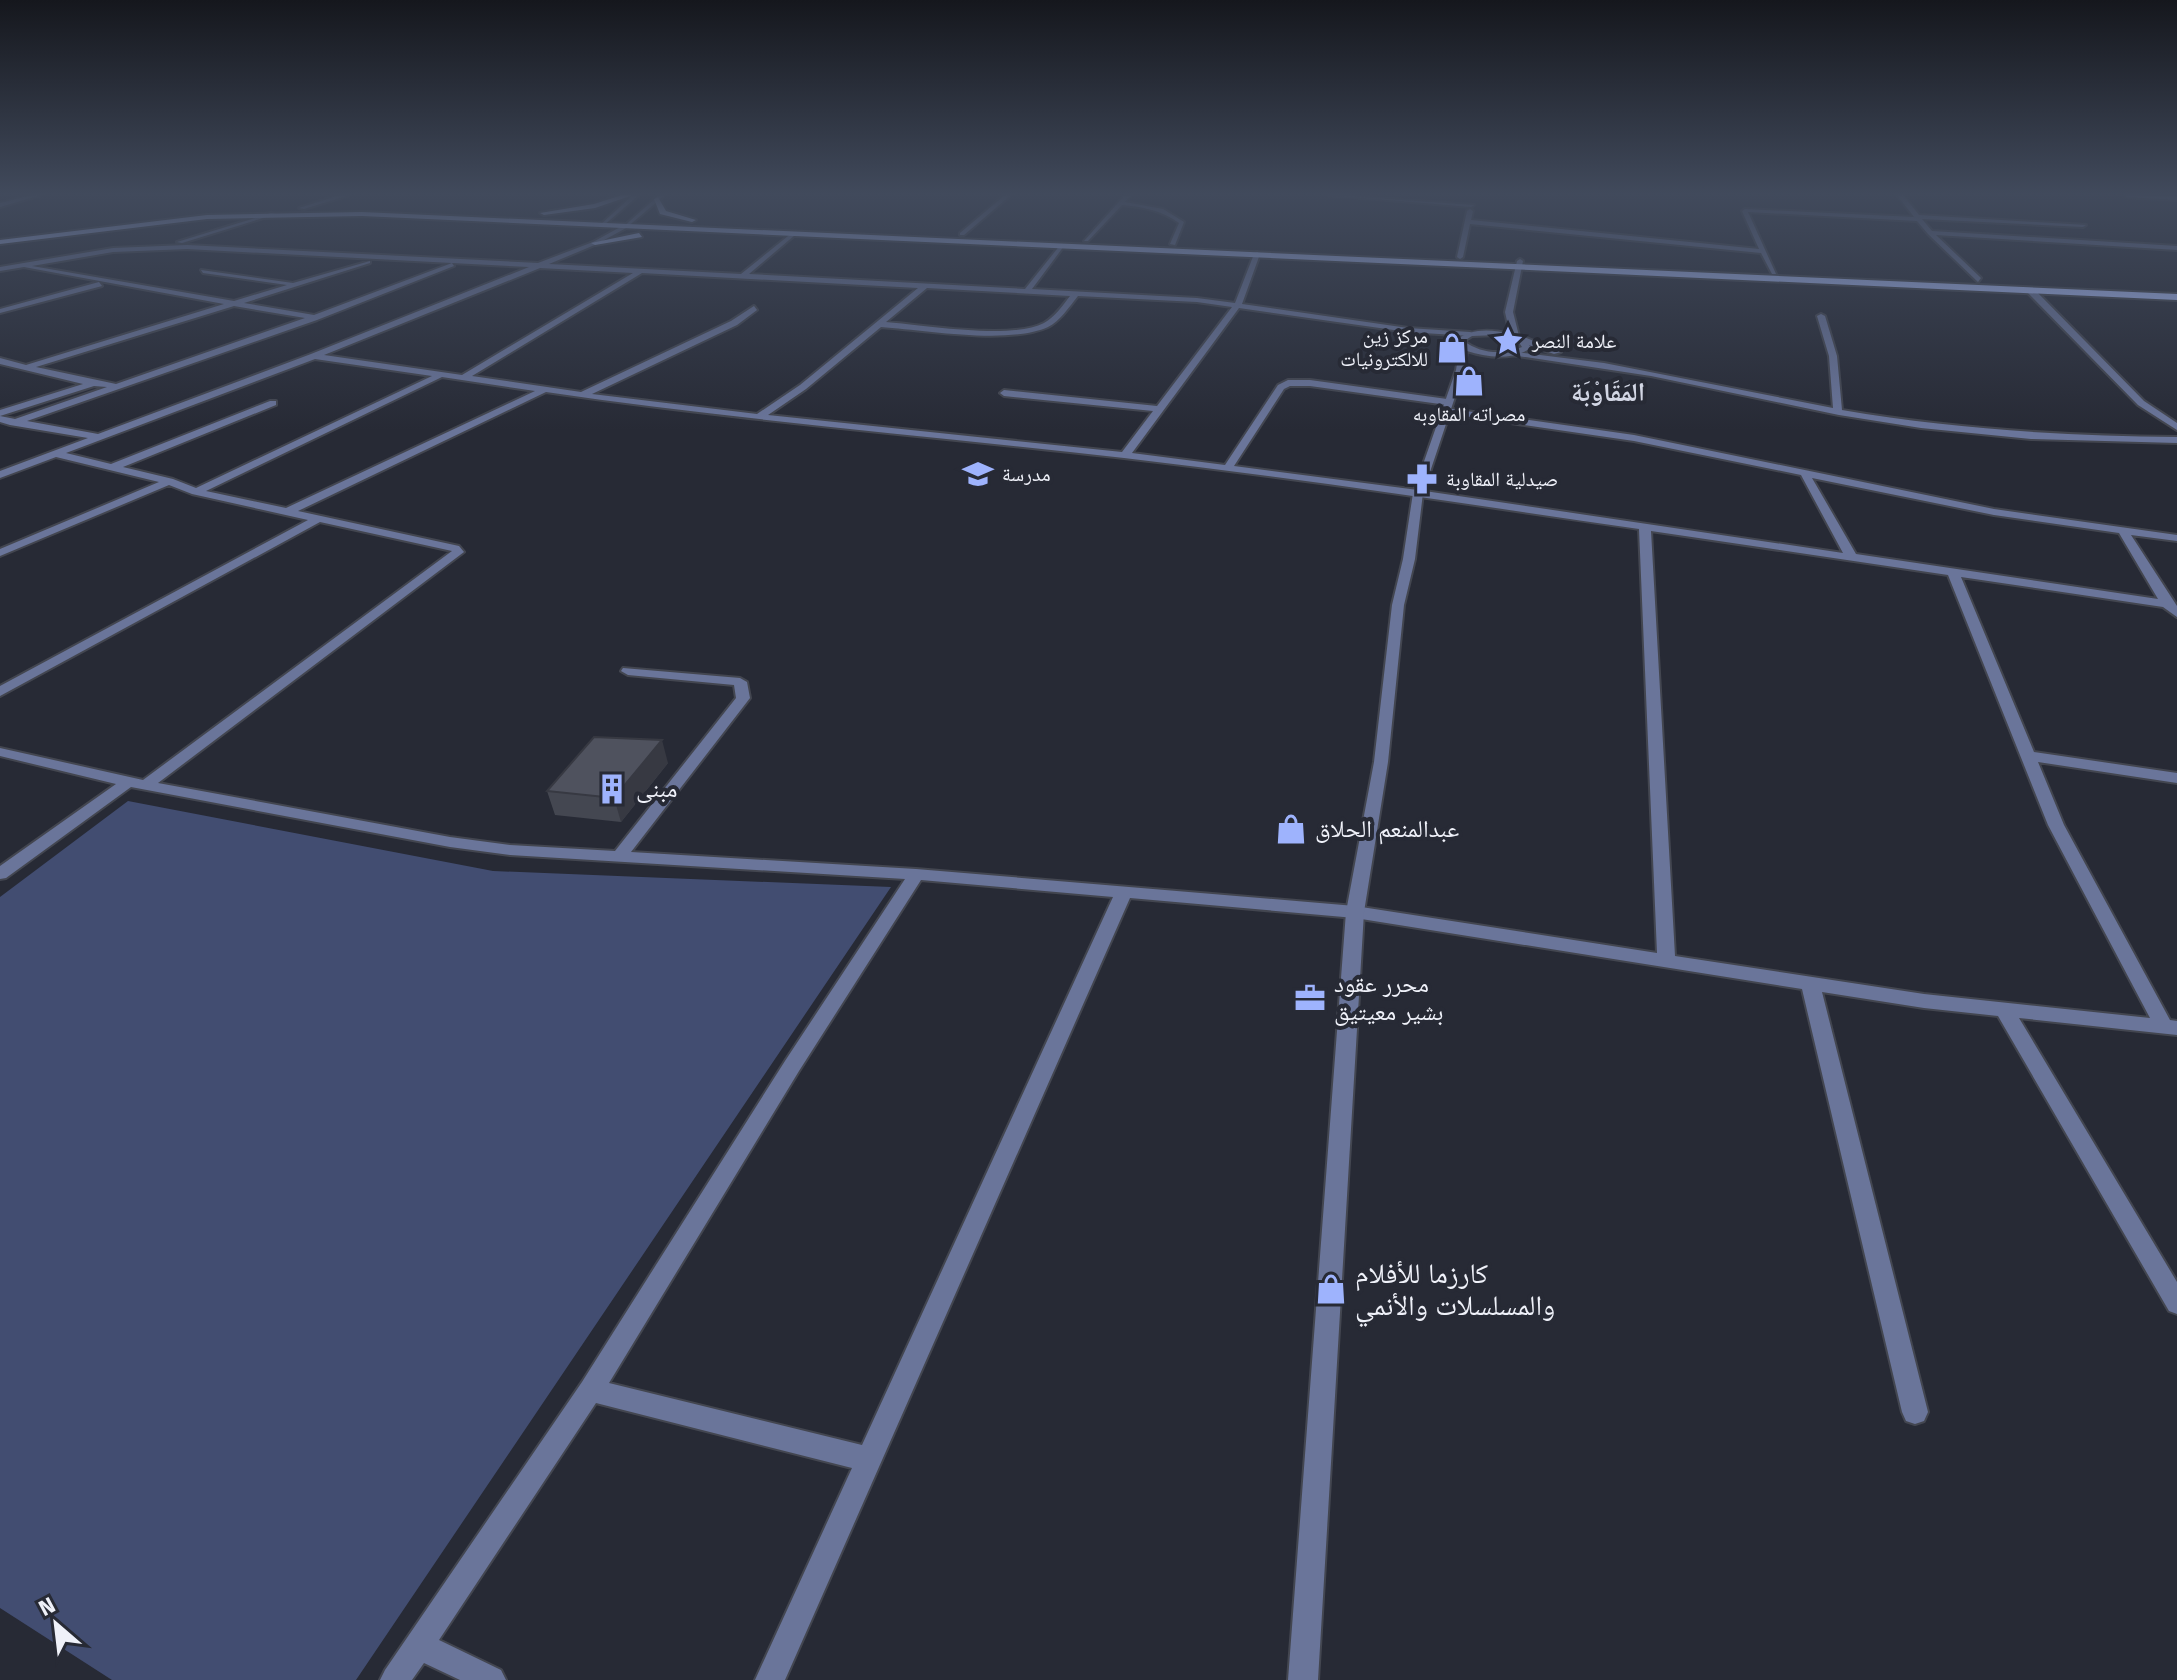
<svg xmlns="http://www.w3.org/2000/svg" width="2177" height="1680" viewBox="0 0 2177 1680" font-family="'Fira Sans','Noto Naskh Arabic',sans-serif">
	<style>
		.green { fill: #424d71 }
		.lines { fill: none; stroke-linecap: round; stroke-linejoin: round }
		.minor-casing { stroke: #434650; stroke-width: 4 }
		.tertiary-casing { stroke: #434650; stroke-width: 4 }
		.primary-casing { stroke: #434650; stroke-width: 4 }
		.minor { fill: #6a759a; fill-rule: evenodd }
		.tertiary { fill: #6a759a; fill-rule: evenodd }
		.primary { fill: #adc0fd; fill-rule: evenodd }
		.wall { fill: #444751 }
		.shaded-wall { fill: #373942 }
		.building { fill: #4f525e; stroke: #373942; stroke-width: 2 }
		.labels { text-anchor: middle; stroke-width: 8; stroke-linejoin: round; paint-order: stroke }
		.far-poi-label { font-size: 20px; fill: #eff1f9; stroke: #272a35; text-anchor: start }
		.poi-label { font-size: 24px; fill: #eff1f9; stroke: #272a35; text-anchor: start }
		.far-district-label { font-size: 26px; font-weight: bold; fill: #d2d6e4; stroke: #272a35 }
		.near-poi-label { font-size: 28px; fill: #eff1f9; stroke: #272a35; text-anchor: start }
	</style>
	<rect width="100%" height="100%" fill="#272a35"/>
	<path class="green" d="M128,801L493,871L891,887L356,1680H112L0,1608V897Z"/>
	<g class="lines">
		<g class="minor-casing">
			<g id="minor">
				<path d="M32,195H41L0,207V203Z"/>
				<path d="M340,195H349L304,209L299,208Z"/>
				<path d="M1005,195H1011L964,235H960V233Z"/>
				<path d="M1125,195L1130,196L1125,202L1163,209L1184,222L1175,245L1170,244L1179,223C1161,210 1143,207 1122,205L1088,241H1084Z"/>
				<path d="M1329,195L1474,205L1471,207Z"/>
				<path d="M1897,195H1903L1919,215L2086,225L2083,227L1922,219L1932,231L2177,246V250L1936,235L1981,278L1978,282L1928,234L1917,221L1748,212L1776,274H1772L1761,253L1470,224L1463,257L1460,259L1457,257L1467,211L1470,209L1473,211L1471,220L1759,249L1742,211L1745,209L1914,217Z"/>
				<path d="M2125,195L2177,196V200L2128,197Z"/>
				<path d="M271,213L276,214L182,243L177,242Z"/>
				<path d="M624,225L626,228L597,244L549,264L741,274L793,232L795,235L749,274L1025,289L1061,244L1064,246L1032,289L1197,298L1235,303L1254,254L1257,252L1260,254L1242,304L1408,328L1470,332L1474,334L1470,336L1408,332L1239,308L1132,453L1225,465L1278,385L1288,380H1310L1447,399L1452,402L1447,405L1310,386H1290L1284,389L1234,466L1418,490L1843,553L1801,475L1634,441L1442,413V409L1445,408L1634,435L1994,509L2177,535V541L2131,535L2177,606V617L2163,607L1961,577L2034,752L2177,773V783L2038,762L2064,825L2170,1020L2177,1021V1035L2019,1018L2177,1282V1314L2169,1311L1998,1016L1924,1008L1822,992L1928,1412L1924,1421L1915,1424L1906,1421L1902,1412L1802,989L1355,918L1130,898L785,1680H755L852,1468L596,1403L439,1640L501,1670L506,1680H460L424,1663L412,1680H380L385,1670L582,1382L785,1061L905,879L510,855L450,847L131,787L6,878L0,879V866L116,784L0,756V748L143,780L452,551L320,522L0,696V686L308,520L192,494L169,485L0,556V549L159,482L56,457L0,478V471L88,438L10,425L0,422V416L15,419L107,387L94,386L0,416V410L83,384L0,364V358L26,365L224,304L24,267L0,271V267L113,248L187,245L538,263L593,242ZM187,249L452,263L314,315L244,303L370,263V261L293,283L201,270L203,273L287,285L234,301L32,266L113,252ZM452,263L529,267L311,354L98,434L27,421L317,320L454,266ZM540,268L633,273L462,375L324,355ZM642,273L918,288L800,385L757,414L592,394L737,325L757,310L754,306L731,321L581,392L472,376ZM927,288L1070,296C1063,305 1055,317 1044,323C1011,340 924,325 886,322ZM1078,296L1197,302L1232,307L1157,406L1004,390L1000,393L1004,396L1153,411L1122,452L768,415L806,389L881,327C924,330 1008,345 1048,327C1060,321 1069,307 1078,296ZM234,306L305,318L116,384L36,367ZM315,359L432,376L196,488L173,479L123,467L276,405V401H270L111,464L66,453ZM442,377L535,391L286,508L206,491ZM546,392C737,420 931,436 1124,458C1296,478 1468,504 1639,529L1657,953L1355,906L916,869L631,852L750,698L747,682L740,678L623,668L621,671L628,675L734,685L736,698L615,851L510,845L450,837L158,783L464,552L459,546L298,511ZM1812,478L1994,515L2119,533L2158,599L1856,554ZM1651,531L1948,575L2048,825L2150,1018L1924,994L1675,956ZM921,880L1113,897L862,1445L609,1383L799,1071Z"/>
				<path d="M99,282L102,286L0,313V309Z"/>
				<path d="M2028,289H2034L2144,401L2177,423V430L2138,405L2028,293Z"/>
				<path d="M1821,314L1825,316L1837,356L1842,410C1953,429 2064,436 2177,437V443L2031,439L1921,428L1839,415L1651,376L1505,354L1509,351L1604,363L1833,408L1829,356L1817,316Z"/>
				<path d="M1518,337H1524L1561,352L1554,354L1518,341Z"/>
			</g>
		</g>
		<g class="tertiary-casing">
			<g id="tertiary">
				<path d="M633,195H639L603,226H599Z"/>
				<path d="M659,195H665L626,228H622Z"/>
				<path d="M1520,259L1523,261L1513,312L1519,336L1524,337L1531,348C1513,360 1488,358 1467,351L1464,370L1423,493L1415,559L1404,605L1388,762L1364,912L1318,1680H1288L1346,912L1374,762L1392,605L1403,559L1413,493L1456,370L1460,346L1455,341C1471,328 1491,329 1510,334L1505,312L1517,261ZM1497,335L1518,341L1522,347C1503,355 1481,354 1464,341L1472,336Z"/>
			</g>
		</g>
		<g class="primary-casing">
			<g id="primary">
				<path d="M622,195H633L595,208L544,215L540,213L594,204Z"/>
				<path d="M658,197L666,211L696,220L692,222L660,214L654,199Z"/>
				<path d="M362,212L2177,294V300L362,216L207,219L0,244V240L207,215Z"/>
				<path d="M639,233L642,237L595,245L591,243Z"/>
			</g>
		</g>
		<use href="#minor" class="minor"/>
		<use href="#tertiary" class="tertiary"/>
		<use href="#primary" class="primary"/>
	</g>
	<path class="wall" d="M668,763L621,822L555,815L547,791Z"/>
	<path class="shaded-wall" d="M662,740L668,763L621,822L614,798Z"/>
	<path class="building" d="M594,737L662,740L614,798L547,791Z"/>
	<linearGradient id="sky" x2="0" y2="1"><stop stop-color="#15171d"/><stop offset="0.45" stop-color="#414a5c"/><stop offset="1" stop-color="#414a5c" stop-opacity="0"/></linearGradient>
	<rect width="2177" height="430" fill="url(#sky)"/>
	<defs>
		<g id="sight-bare" transform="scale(2.4)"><path d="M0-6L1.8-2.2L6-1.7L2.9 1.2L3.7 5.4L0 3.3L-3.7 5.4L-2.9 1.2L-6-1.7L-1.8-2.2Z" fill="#9eb3fd" stroke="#272a35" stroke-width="2.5" paint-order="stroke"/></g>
		<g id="shop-bare" transform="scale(2.4)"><path d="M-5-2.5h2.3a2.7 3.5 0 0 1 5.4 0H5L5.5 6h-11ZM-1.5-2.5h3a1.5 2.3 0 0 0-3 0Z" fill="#9eb3fd" stroke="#272a35" stroke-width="2.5" paint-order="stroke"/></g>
		<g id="school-bare" transform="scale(2.4)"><path d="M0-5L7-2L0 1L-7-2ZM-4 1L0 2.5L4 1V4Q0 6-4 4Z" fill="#9eb3fd" stroke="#272a35" stroke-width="2.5" paint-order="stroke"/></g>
		<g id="pharmacy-bare" transform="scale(2.4)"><path d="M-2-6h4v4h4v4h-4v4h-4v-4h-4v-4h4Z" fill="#9eb3fd" stroke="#272a35" stroke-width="2.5" paint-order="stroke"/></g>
		<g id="building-bare" transform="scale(2.4)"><path d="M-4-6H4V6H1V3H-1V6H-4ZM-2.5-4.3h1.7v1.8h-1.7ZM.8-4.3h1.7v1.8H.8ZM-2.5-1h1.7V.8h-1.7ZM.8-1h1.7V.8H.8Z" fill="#9eb3fd" stroke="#272a35" stroke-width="2.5" paint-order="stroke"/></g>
		<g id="office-bare" transform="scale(2.4)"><path d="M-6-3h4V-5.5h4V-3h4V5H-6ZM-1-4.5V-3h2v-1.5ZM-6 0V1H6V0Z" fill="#9eb3fd" stroke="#272a35" stroke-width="2.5" paint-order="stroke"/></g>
	</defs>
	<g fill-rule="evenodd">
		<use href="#sight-bare" x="1508" y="341"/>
		<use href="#shop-bare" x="1452" y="348"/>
		<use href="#shop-bare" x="1469" y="381"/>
		<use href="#school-bare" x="978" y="474"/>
		<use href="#pharmacy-bare" x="1422" y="479"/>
		<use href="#building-bare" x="612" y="789"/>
		<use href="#shop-bare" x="1291" y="829"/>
		<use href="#office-bare" x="1310" y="998"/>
		<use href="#shop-bare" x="1331" y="1289"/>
	</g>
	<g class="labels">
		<g class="far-poi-label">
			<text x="1428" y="343" text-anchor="end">مركز زين<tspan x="1428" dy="23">للالكترونيات</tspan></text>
			<text x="1532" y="348">علامة النصر</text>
			<text x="1469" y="421" text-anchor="middle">مصراته المقاوبه</text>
			<text x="1002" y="481">مدرسة</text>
			<text x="1446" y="486">صيدلية المقاوبة</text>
		</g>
		<g class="poi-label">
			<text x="636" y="797">مبنى</text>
			<text x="1315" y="837">عبدالمنعم الحلاق</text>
			<text x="1334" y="992">محرر عقود<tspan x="1334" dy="28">بشير معيتيق</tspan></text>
		</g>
		<g class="far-district-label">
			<text x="1608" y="401">المَقَاوْبَة</text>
		</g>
		<g class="near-poi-label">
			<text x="1355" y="1283">كارزما للأفلام<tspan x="1355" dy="32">والمسلسلات والأنمي</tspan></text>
		</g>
	</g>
	<g transform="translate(56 1624) rotate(332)" stroke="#272a35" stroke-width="6" paint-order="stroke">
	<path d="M0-6L14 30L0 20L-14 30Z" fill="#eff1f9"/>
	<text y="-12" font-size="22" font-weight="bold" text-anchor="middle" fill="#eff1f9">N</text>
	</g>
</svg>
